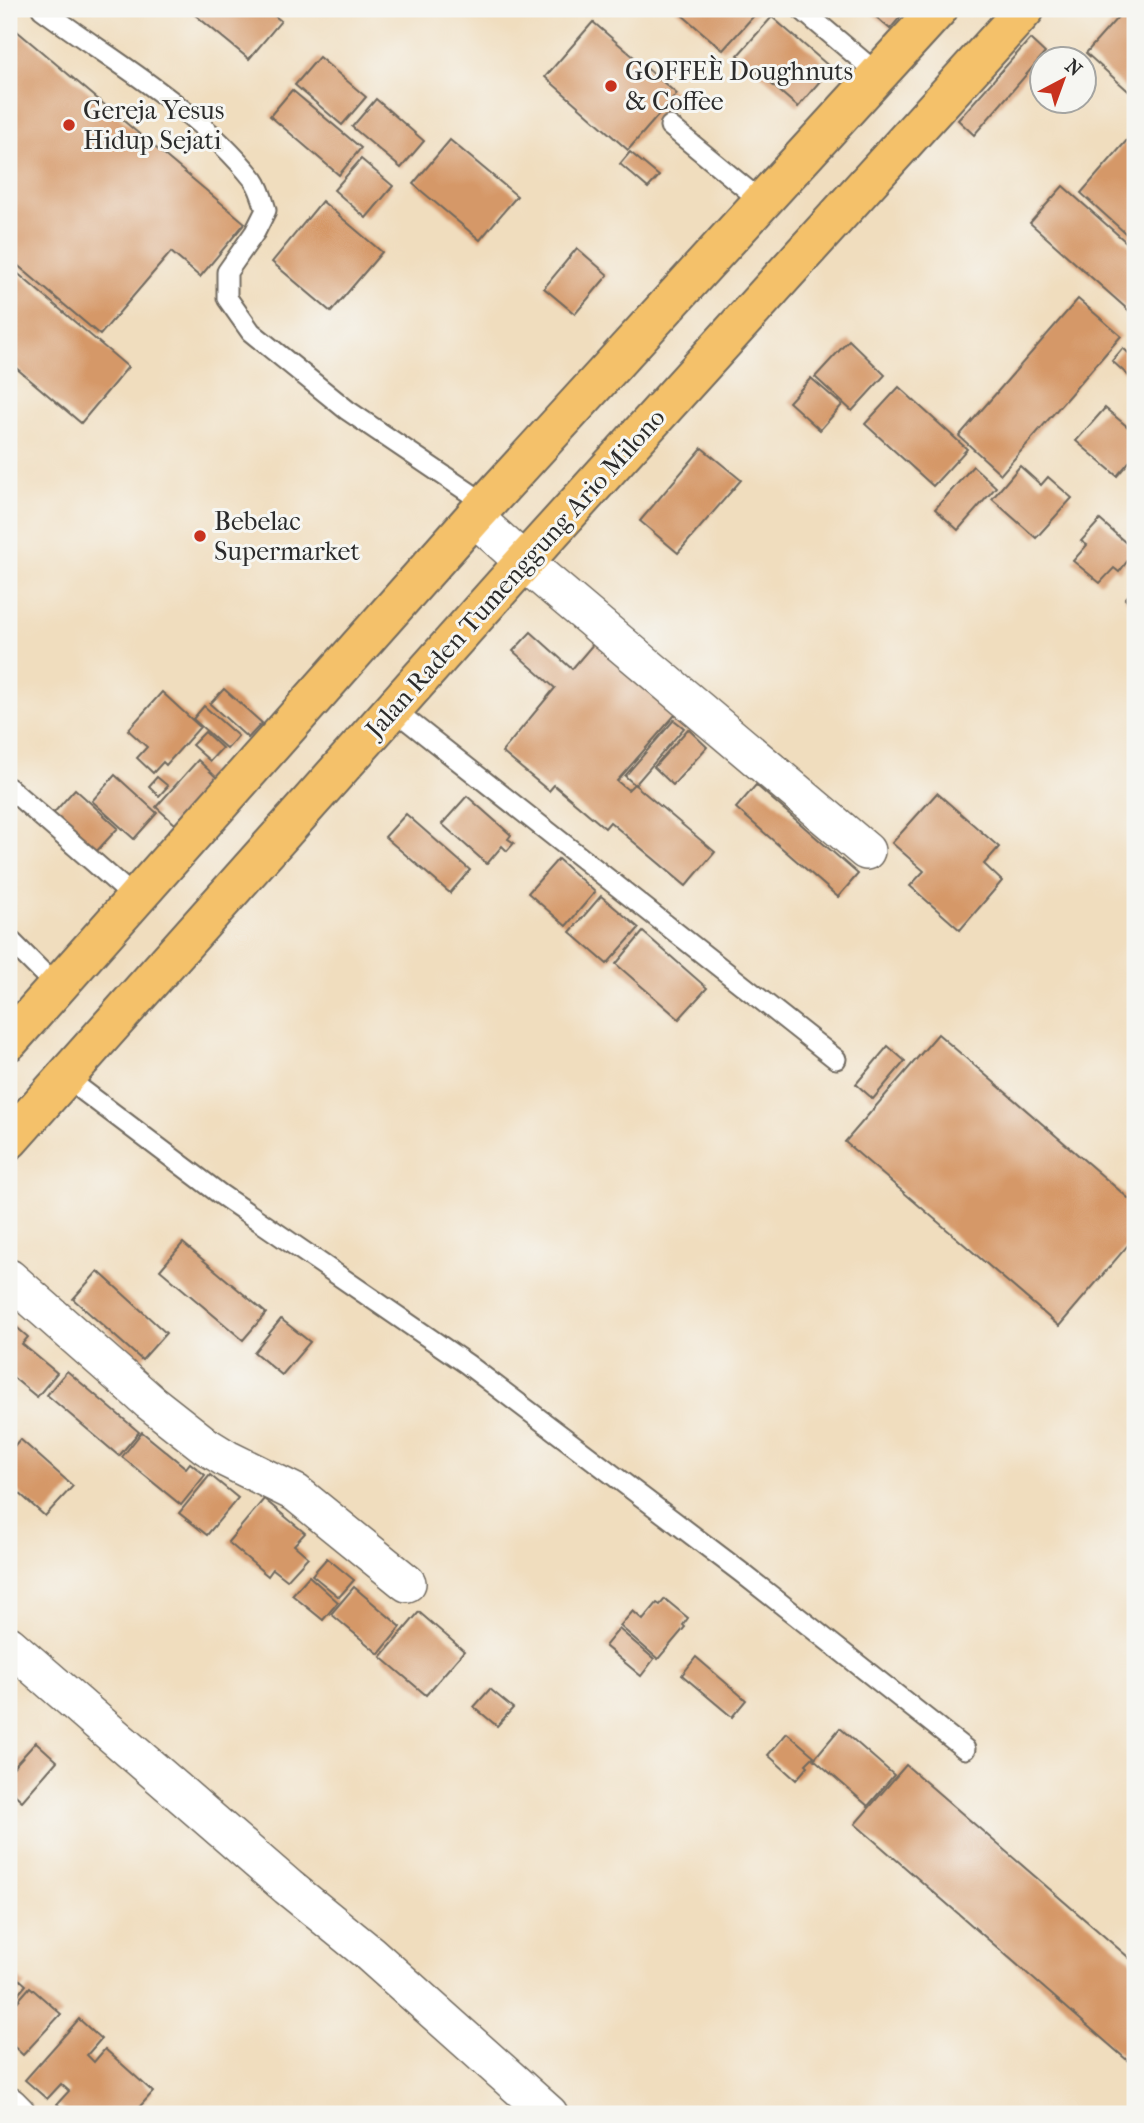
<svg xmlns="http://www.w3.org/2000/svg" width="1144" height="2123" viewBox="0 0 1144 2123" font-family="'IM FELL French Canon',serif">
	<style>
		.building { fill: #d59868 }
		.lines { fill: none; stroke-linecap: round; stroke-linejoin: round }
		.service-casing { stroke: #70695e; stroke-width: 23 }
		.minor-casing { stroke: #70695e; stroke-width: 40 }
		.trunk-casing { stroke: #70695e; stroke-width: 42 }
		.service { stroke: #fff; stroke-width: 19 }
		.minor { stroke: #fff; stroke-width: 37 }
		.trunk { stroke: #f4c16a; stroke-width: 38 }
		.poi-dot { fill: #c8321e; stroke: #f6f6f2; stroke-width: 2.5 }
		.labels { text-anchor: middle; stroke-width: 6; stroke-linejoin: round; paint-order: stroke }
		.poi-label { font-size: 26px; fill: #2b2b2b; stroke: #f6f6f2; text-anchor: start }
		.street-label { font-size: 26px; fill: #2b2b2b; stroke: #f6f6f2 }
	</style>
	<rect width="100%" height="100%" fill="#f6f6f2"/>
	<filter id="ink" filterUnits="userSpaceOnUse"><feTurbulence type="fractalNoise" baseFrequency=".0143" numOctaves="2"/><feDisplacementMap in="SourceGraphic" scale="14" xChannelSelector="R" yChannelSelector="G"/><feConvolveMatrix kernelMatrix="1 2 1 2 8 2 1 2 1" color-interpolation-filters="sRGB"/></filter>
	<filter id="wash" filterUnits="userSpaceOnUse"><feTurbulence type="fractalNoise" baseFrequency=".00686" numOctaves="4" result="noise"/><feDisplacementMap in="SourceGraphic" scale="28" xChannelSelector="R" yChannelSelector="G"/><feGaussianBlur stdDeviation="1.57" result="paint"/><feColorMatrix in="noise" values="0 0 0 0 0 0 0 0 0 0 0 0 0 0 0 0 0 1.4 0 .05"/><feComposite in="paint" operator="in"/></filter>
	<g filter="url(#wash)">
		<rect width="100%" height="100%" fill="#f0ddbe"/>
		<g id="blocks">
			<g class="building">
				<path d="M188,9H266L281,21L249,59Z"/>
				<path d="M675,9H760L723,50Z"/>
				<path d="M867,9H907L890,29Z"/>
				<path d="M1125,9L1135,15V97L1086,53Z"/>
				<path d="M772,17L831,68L798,107L738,55Z"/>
				<path d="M593,22L677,94L628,150L545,77Z"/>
				<path d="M11,26L245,223L200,277L171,252L100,335L9,258V28Z"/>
				<path d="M1030,39L1045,53L974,135L958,120Z"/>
				<path d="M319,57L366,97L342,125L295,85Z"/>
				<path d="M292,90L361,148L339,175L270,116Z"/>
				<path d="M376,99L424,141L401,168L352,127Z"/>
				<path d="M1135,131V242L1081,193Z"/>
				<path d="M450,140L517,196L480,240L413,184Z"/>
				<path d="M630,152L659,176L648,188L620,164Z"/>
				<path d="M361,159L393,186L366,218L334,190Z"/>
				<path d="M1063,186L1135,250V316L1030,223Z"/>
				<path d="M322,201L382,252L331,312L272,262Z"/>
				<path d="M577,248L608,275L575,314L544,288Z"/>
				<path d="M9,266L128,367L81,423L9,362Z"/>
				<path d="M1078,299L1121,336L1001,474L959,436Z"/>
				<path d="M849,340L885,375L852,411L815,377Z"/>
				<path d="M1123,348L1135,359V371L1130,377L1112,361Z"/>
				<path d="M811,378L842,405L820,430L789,402Z"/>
				<path d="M899,387L967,449L933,486L865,424Z"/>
				<path d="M1105,408L1135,433V455L1117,476L1076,441Z"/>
				<path d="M702,448L741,480L678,553L640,521Z"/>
				<path d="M973,466L996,487L958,530L935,509Z"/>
				<path d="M1020,466L1041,485L1048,477L1072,498L1036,538L992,499Z"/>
				<path d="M1100,520L1135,551L1119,572L1114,568L1100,583L1073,561L1087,545L1081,541Z"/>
				<path d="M1135,577V609L1125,599L1135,588L1130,583Z"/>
				<path d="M531,632L572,669L600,636L682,707L617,781L628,790L634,784L715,852L686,886L610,822L605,828L554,785L549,791L502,752L555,688L513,651Z"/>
				<path d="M224,689L262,723L248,738L210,704Z"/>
				<path d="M162,692L200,727L166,765L163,762L153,773L137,758L147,747L128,730Z"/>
				<path d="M204,706L238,736L227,749L193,719Z"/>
				<path d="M674,720L684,728L635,785L625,776Z"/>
				<path d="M688,729L707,747L673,785L654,767Z"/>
				<path d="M205,732L222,748L210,761L192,745Z"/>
				<path d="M198,760L217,778L175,824L156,807Z"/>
				<path d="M115,775L157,813L134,839L92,801Z"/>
				<path d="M157,777L168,786L159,796L149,786Z"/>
				<path d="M756,785L858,874L838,897L736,808Z"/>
				<path d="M75,789L118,828L94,854L51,816Z"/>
				<path d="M937,793L999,847L984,864L1002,881L960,930L910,886L924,871L892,843Z"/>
				<path d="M467,796L511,835L508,839L514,843L507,851L502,846L487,864L442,824Z"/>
				<path d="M406,814L470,870L450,893L385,837Z"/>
				<path d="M558,859L595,892L566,926L528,893Z"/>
				<path d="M601,896L639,928L607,964L570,932Z"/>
				<path d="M643,932L707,988L679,1019L616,964Z"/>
				<path d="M938,1034L1135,1204V1237L1059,1326L845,1142Z"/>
				<path d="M888,1046L905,1061L873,1099L856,1084Z"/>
				<path d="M183,1243L266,1313L243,1340L160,1270Z"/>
				<path d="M98,1271L166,1333L142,1360L73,1299Z"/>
				<path d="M281,1319L310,1342L282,1375L254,1352Z"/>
				<path d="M14,1325L28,1337L22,1344L57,1373L37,1397L9,1374V1331Z"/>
				<path d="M67,1371L139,1432L119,1456L47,1395Z"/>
				<path d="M142,1432L186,1468L190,1463L205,1475L181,1505L122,1457Z"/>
				<path d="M20,1439L73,1486L45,1516L9,1484V1452Z"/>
				<path d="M210,1475L238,1498L207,1535L179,1513Z"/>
				<path d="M264,1499L305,1533L294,1545L308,1557L287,1580L273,1569L268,1576L228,1542Z"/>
				<path d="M327,1558L354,1580L339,1597L312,1575Z"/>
				<path d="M309,1576L338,1602L323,1620L292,1595Z"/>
				<path d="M354,1587L401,1627L379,1654L331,1614Z"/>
				<path d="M665,1599L688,1618L683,1625L685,1627L658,1659L620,1626L633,1611L643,1620L657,1603L660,1605Z"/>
				<path d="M419,1612L464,1651L426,1695L381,1657Z"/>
				<path d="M619,1629L654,1659L641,1676L605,1646Z"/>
				<path d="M696,1657L746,1700L732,1717L682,1675Z"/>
				<path d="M490,1689L513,1708L497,1726L474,1707Z"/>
				<path d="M840,1728L894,1775L868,1806L814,1759Z"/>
				<path d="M787,1733L814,1756L806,1764L808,1766L796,1780L768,1755Z"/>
				<path d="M36,1742L57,1761L22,1801L9,1789V1772Z"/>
				<path d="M906,1765L1135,1963V2067L855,1824Z"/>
				<path d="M9,1970L26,1985L9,2005Z"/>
				<path d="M30,1987L61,2014L23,2055L9,2042V2011Z"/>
				<path d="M79,2019L101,2039L87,2055L94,2062L105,2049L153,2092L133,2114H69L57,2104L69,2091L61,2084L47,2099L25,2080Z"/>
			</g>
		</g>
	</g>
	<g filter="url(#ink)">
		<use href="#blocks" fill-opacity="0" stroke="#70695e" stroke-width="2"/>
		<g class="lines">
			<g class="service-casing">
				<g id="service">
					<path d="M42,9C114,62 198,109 254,180C260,188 263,200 266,210L255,232L227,272V298L251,332L347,410L486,504"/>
					<path d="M801,9L878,74"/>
					<path d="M670,126L761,201"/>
					<path d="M393,709L836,1059"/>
					<path d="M9,788L136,899"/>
					<path d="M9,939L57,987"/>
					<path d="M65,1077L220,1194L467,1364L742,1573L965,1749"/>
				</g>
			</g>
			<g class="minor-casing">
				<g id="minor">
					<path d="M474,517L524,562L866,851"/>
					<path d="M9,1278L150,1402L206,1446L227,1459L296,1493L407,1583"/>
					<path d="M9,1645L288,1887L369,1953L549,2114"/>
					<path d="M9,2106L17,2114"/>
				</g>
			</g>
			<g class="trunk-casing">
				<g id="trunk">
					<path d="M9,1041L474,517L938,9"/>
					<path d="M9,1140L524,562L1025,9"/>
				</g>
			</g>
			<use href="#service" class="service"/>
			<use href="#minor" class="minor"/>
			<use href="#trunk" class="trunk"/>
		</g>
	</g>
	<g class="poi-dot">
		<circle cx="611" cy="86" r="7"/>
		<circle cx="69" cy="125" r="7"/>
		<circle cx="200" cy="536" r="7"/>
	</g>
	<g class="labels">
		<g class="poi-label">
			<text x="625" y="80">GOFFEÈ Doughnuts<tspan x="625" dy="30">&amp; Coffee</tspan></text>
			<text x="83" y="119">Gereja Yesus<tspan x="83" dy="30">Hidup Sejati</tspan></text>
			<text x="214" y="530">Bebelac<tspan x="214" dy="30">Supermarket</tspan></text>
		</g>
		<g class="street-label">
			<text transform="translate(515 573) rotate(-48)" y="9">Jalan Raden Tumenggung Ario Milono</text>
		</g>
	</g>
	<rect width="1144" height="2123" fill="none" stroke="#f6f6f2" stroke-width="35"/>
	<g transform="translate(1063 80) rotate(41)"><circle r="33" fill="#f6f6f2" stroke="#a5a5a2" stroke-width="2"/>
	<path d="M0-5L12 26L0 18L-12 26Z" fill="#c8321e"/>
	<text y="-10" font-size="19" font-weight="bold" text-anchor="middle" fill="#2b2b2b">N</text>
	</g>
</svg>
